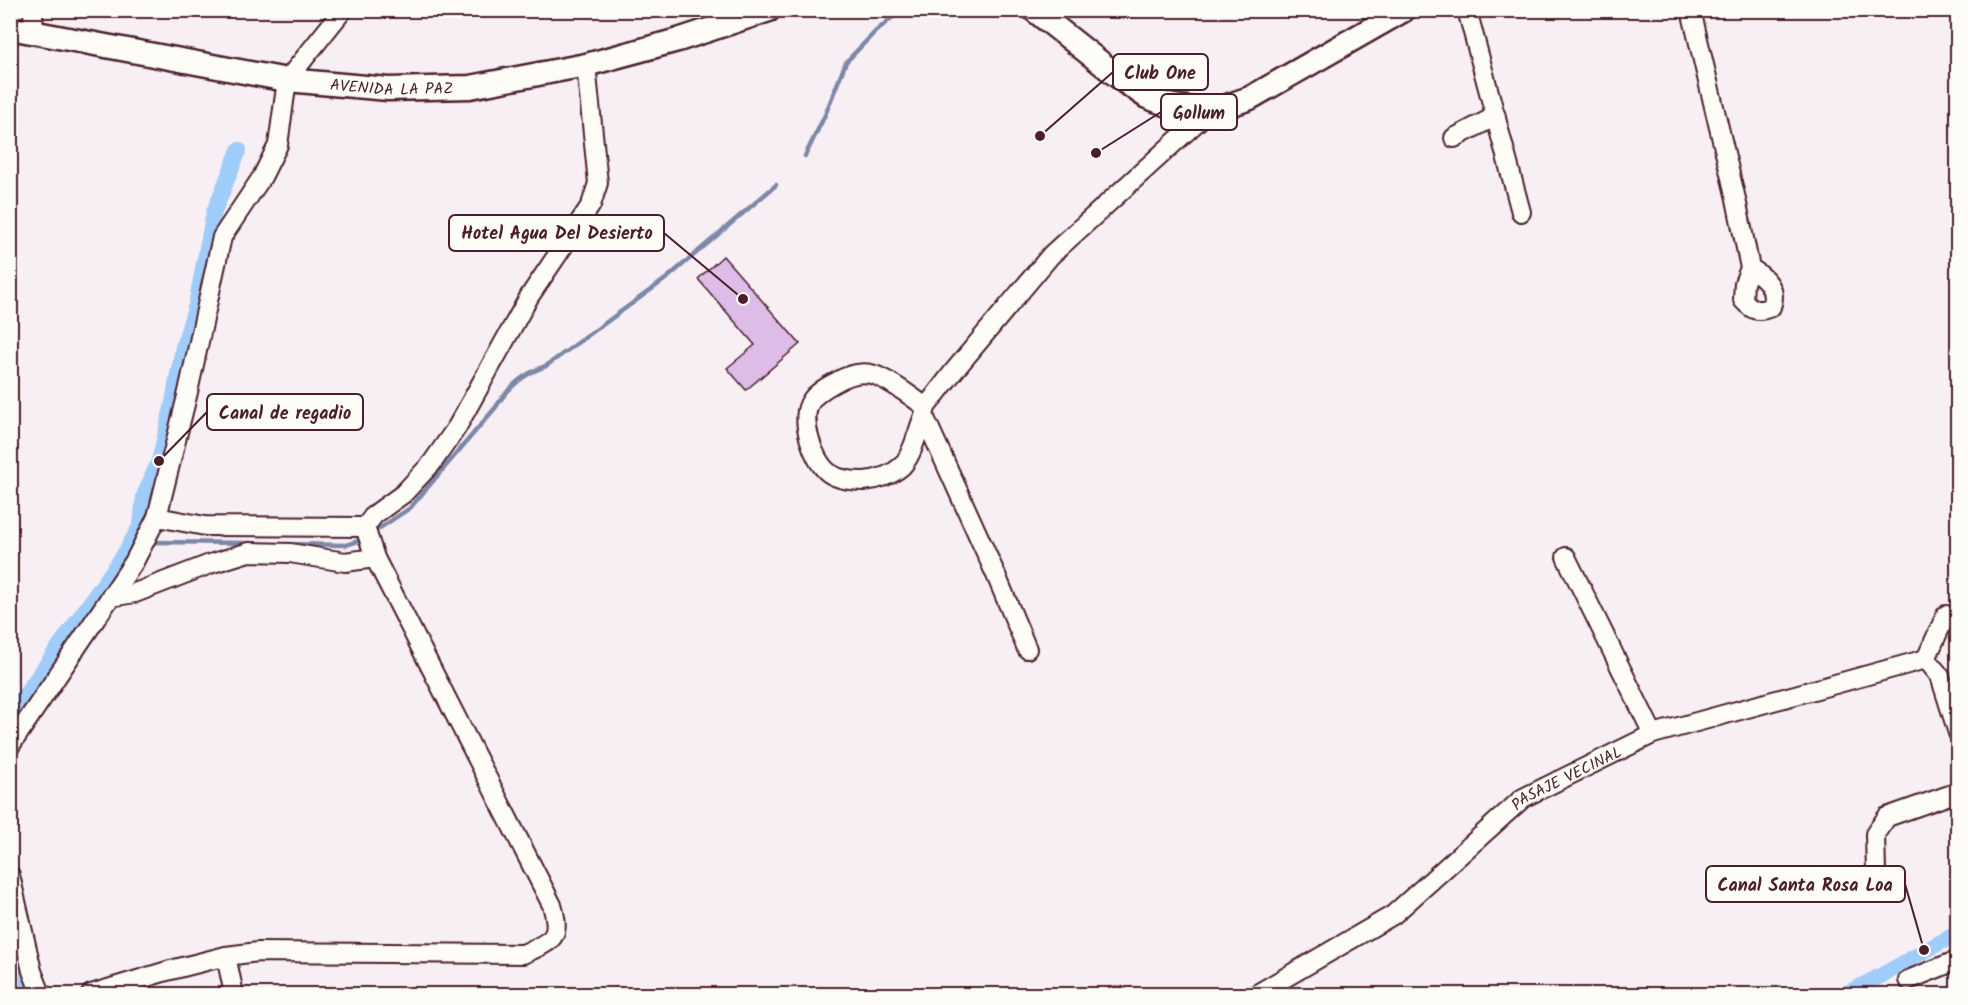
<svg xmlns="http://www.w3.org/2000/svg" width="1968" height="1005" viewBox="0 0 1968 1005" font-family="Kalam,sans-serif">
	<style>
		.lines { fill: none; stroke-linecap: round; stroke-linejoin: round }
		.stream { stroke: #7e87a7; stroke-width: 4.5 }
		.canal { stroke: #a0ccfa; stroke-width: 16 }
		.building { fill: #ddbce8; stroke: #4a1f2b; stroke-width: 1.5 }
		.minor-casing { stroke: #4a1f2b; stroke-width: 22 }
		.major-casing { stroke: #4a1f2b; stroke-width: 27 }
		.minor { stroke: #fdfcf7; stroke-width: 18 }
		.major { stroke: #fdfcf7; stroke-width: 22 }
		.labels { text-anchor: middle; stroke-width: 6; stroke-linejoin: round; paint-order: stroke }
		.street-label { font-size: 16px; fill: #4a1f2b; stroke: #fdfcf7 }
		.leader { fill: none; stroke: #4a1f2b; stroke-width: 2 }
		.callout-dot { fill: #4a1f2b; stroke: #fdfcf7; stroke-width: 2 }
		.callout { fill: #fdfcf7; stroke: #4a1f2b; stroke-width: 2 }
		.callout-label { font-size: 18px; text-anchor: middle; font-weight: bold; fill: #4a1f2b }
	</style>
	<rect width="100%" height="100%" fill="#f7eff4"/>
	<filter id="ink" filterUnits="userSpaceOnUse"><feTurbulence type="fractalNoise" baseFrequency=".0167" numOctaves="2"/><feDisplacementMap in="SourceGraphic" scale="12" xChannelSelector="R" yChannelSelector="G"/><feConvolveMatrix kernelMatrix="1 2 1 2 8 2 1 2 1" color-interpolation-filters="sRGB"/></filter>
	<g filter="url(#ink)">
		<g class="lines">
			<g class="stream">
				<path d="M805,156L825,115L846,62L876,31L901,10"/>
				<path d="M371,534L410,508L496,407C508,387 525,373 546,366L667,278L776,185"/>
				<path d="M151,542L251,543"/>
				<path d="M286,544L346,545L361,540"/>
			</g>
			<g class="canal">
				<path d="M10,716L123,556L141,525L144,496L159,461L172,408L183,347L196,305L214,212L239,150"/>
				<path d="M21,960L28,994"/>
				<path d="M1845,994C1884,976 1919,953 1958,933"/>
			</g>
		</g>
		<path class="building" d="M723,256L800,344L746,390L727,368L755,345L698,279Z"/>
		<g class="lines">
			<g class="minor-casing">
				<g id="minor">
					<path d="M33,10L34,33"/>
					<path d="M1467,10L1521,212"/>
					<path d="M1691,10L1736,199L1750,268L1744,283L1743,300C1752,310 1757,313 1771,307C1778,288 1765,277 1750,268"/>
					<path d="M1454,138L1496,116"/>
					<path d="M924,416C917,431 914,453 902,466C892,475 877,480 864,481C852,481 839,480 829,473C813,461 799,419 811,401C817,392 827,387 836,382C846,376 858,371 871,374C886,377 913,398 926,407"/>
					<path d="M157,517L205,526L365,527L374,515L403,494L432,463L457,427L529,297L591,205L598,183L586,65"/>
					<path d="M1566,557L1653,734"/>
					<path d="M110,597L135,593L210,564L249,552L290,553L345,562L375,558"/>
					<path d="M1027,649L996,575L930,429L924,416L926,407L954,371L1051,255L1210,110"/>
					<path d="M1926,659L1940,676L1958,733"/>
					<path d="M1926,659L1946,615"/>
					<path d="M10,746L134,562L157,517L188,392L222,237L262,177L278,145L287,80L343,10"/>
					<path d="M1876,872L1875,834L1887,817L1958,792"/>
					<path d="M10,875L32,971L41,994"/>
					<path d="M226,956L258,952L523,954C552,941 562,939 552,905L375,558L365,527"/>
					<path d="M1908,980L1958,960"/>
					<path d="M91,994L167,971L226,956L234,994"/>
					<path id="s1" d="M1257,994L1393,915L1523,798L1653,734L1926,659"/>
				</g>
			</g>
			<g class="major-casing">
				<g id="major">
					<path d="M1034,10L1125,82L1147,97L1168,105L1200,110L1221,108L1250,98L1404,10"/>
					<path id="s2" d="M10,28L287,80L388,89L470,87L586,65L678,40L769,10"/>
				</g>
			</g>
			<use href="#minor" class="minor"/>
			<use href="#major" class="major"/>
		</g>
	</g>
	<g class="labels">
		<g class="street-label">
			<text dy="6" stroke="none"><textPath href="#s2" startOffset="387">AVENIDA LA PAZ</textPath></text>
			<text dy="6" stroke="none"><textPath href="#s1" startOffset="380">PASAJE VECINAL</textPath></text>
		</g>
	</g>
	<path class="leader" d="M1040 136L1113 72M1096 153L1161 112M743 299L664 233M159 461L207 412M1924 950L1905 884"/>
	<g class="callout-dot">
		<circle cx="1040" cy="136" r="6"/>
		<circle cx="1096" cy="153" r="6"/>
		<circle cx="743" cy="299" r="6"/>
		<circle cx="159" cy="461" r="6"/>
		<circle cx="1924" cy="950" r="6"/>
	</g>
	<g class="callout">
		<rect x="1113" y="54" width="95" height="36" rx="6"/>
		<rect x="1161" y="94" width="76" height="36" rx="6"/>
		<rect x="449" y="215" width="215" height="36" rx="6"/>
		<rect x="207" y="394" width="156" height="36" rx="6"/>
		<rect x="1706" y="866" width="199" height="36" rx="6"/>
	</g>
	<g class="callout-label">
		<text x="1160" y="79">Club One</text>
		<text x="1199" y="119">Gollum</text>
		<text x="557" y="239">Hotel Agua Del Desierto</text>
		<text x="285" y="419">Canal de regadio</text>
		<text x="1805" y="891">Canal Santa Rosa Loa</text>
	</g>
	<rect width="1968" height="1005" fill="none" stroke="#fdfcf7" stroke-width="36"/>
	<rect x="18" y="18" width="1932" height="969" fill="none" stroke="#4a1f2b" stroke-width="2" filter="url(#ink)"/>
</svg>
